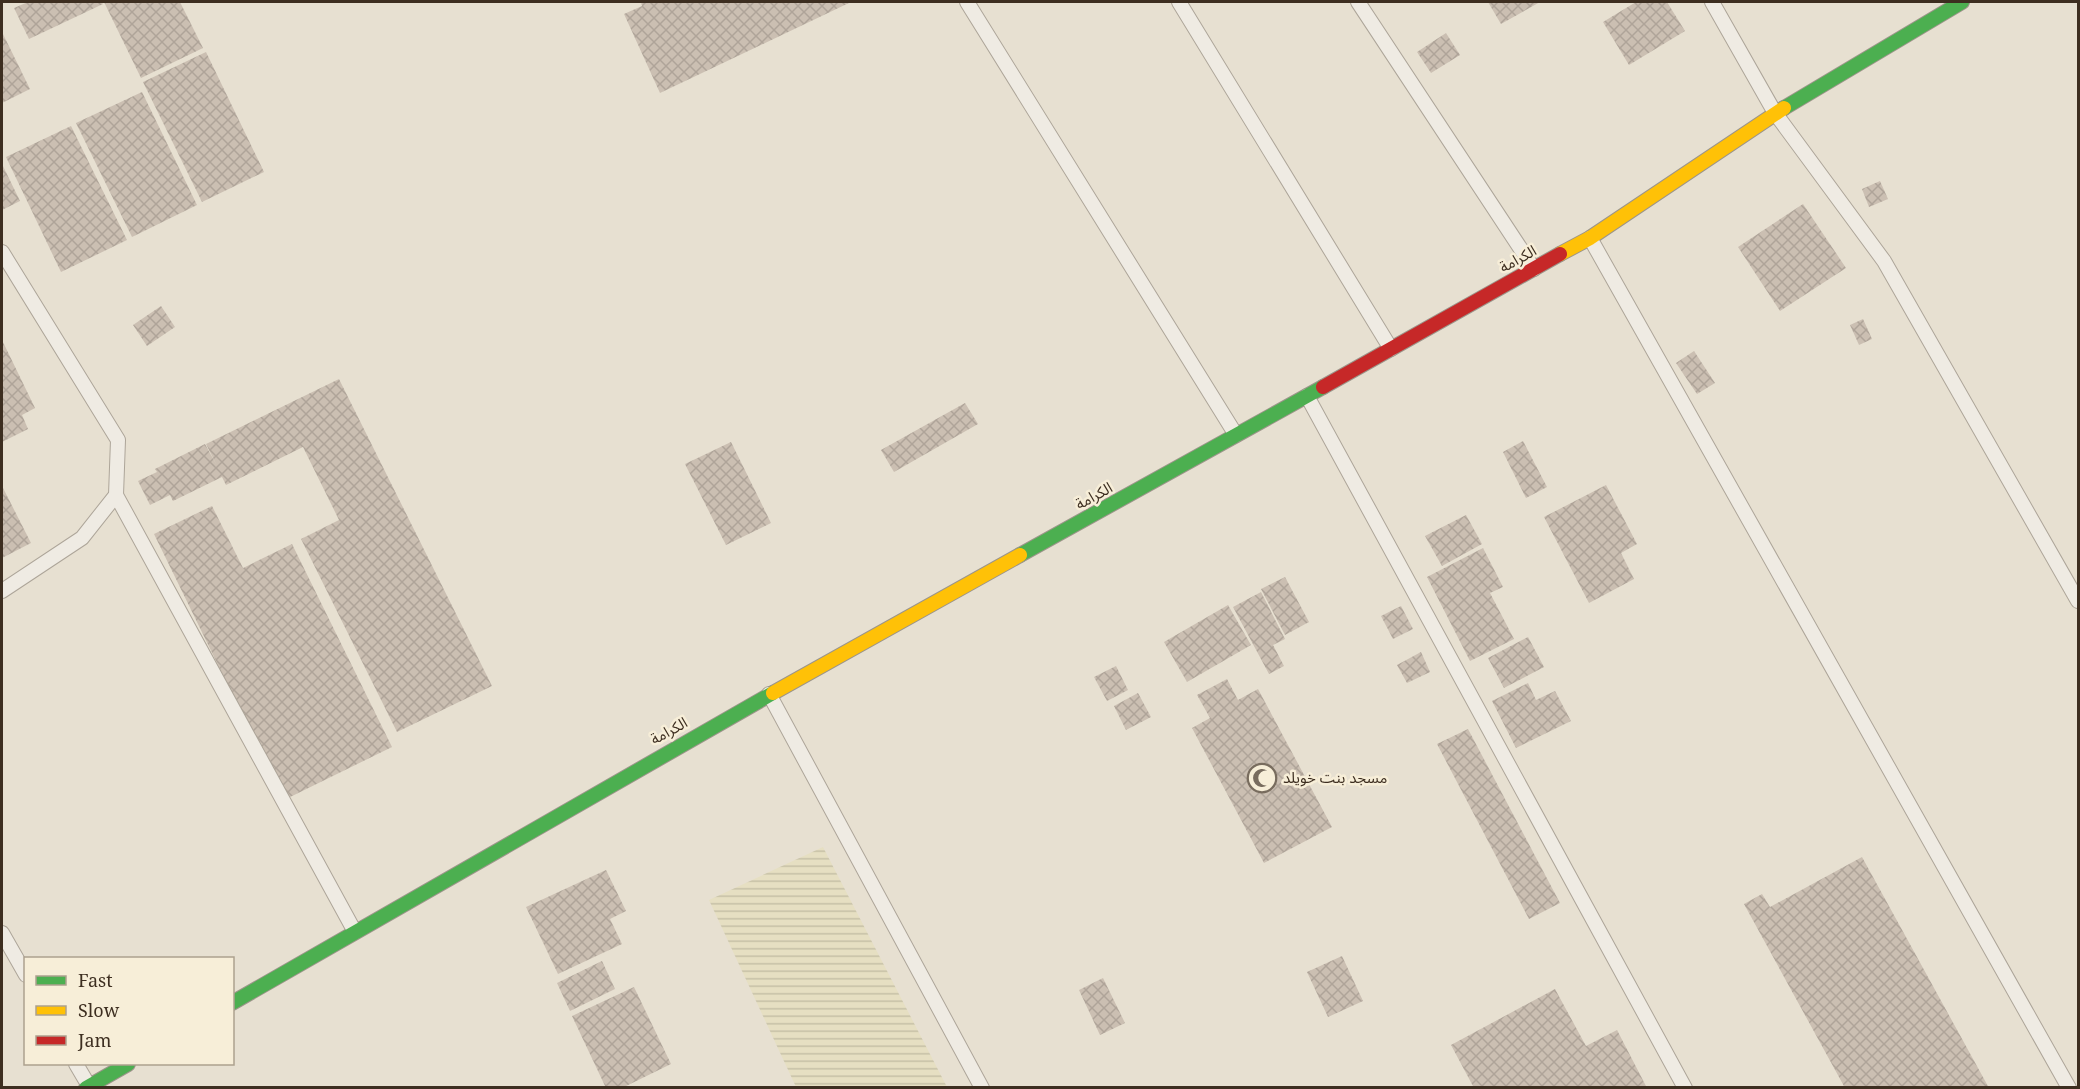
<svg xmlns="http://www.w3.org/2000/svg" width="2080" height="1089" viewBox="0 0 2080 1089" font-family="'Noto Serif','Noto Sans Arabic',serif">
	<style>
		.farmland { fill: url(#farmland-rules) }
		.building { fill: url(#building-cross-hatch) }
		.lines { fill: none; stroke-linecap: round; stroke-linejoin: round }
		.lane-casing { stroke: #ada599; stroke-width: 16 }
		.fast-casing { stroke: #9c958a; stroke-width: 16 }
		.slow-casing { stroke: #9c958a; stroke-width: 16 }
		.jam-casing { stroke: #9c958a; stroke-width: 16 }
		.lane { stroke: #efebe3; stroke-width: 14 }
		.fast { stroke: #4caf50; stroke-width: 14 }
		.slow { stroke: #ffc107; stroke-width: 14 }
		.jam { stroke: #c62828; stroke-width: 14 }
		.labels { text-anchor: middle; stroke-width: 5; stroke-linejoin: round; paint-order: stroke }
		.street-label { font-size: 15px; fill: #3d2e20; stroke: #f7eed8 }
		.poi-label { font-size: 15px; fill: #3d2e20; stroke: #f7eed8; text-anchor: start }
	</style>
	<defs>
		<pattern id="farmland-rules" width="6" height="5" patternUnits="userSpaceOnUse" patternTransform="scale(1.5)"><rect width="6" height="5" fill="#e6dfc2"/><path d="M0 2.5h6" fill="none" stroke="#c6c0a6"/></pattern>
		<pattern id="building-cross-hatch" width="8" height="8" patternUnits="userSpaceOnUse" patternTransform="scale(1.5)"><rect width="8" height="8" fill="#cbbfb2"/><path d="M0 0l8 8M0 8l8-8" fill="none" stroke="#afa499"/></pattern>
	</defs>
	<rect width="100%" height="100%" fill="#e7e0d1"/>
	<path class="farmland" d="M823,847L947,1087H796L709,900Z"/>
	<g class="building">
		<path d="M28,2H101L103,4L29,39L14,8Z"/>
		<path d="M104,2H180L203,48L141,78Z"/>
		<path d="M641,2H851L660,93L624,14L642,6Z"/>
		<path d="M1488,2H1540L1501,24Z"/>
		<path d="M1636,2H1667L1685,31L1629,65L1603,22Z"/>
		<path d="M2,32L30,89L2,103Z"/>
		<path d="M1446,33L1460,55L1431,73L1417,52Z"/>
		<path d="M206,52L264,172L202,202L143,82Z"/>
		<path d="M142,92L197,205L132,237L76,123Z"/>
		<path d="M71,126L127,240L61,272L6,157Z"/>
		<path d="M2,164L20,201L2,210Z"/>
		<path d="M1880,181L1888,199L1869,207L1862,189Z"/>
		<path d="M1803,204L1846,268L1780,311L1738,247Z"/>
		<path d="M161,306L175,327L147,346L133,325Z"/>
		<path d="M1863,319L1872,339L1859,345L1850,325Z"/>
		<path d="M2,340L35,408L22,415L28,429L2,442Z"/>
		<path d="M1694,351L1715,383L1697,394L1676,363Z"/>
		<path d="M339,379L492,686L397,732L301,539L339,520L303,447L226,485L222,477L173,501L170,495L150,505L138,481L157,472L155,469L205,444L216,464L206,444Z"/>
		<path d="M965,403L978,424L894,472L881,450Z"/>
		<path d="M1523,441L1547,487L1526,498L1503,452Z"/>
		<path d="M731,442L771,523L726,545L685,464Z"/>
		<path d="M1606,485L1637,544L1621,553L1634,579L1589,603L1544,517Z"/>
		<path d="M2,486L31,543L2,558Z"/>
		<path d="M212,506L243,568L292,544L392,747L284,800L154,534Z"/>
		<path d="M1466,515L1482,544L1442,566L1425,536Z"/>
		<path d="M1483,548L1503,587L1490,593L1514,639L1470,661L1427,577Z"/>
		<path d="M1285,577L1309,622L1285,635L1261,589Z"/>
		<path d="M1261,592L1285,639L1273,645L1284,666L1269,674L1233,607Z"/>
		<path d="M1228,605L1251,645L1187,682L1164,642Z"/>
		<path d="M1401,606L1413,629L1393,639L1381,616Z"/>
		<path d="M1528,637L1544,667L1504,688L1488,658Z"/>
		<path d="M1421,652L1430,672L1407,683L1397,665Z"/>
		<path d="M1116,666L1128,690L1107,701L1094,677Z"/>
		<path d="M1227,679L1238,700L1258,689L1332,827L1264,863L1192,728L1210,718L1197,695Z"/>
		<path d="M1528,683L1536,700L1555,691L1571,721L1516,748L1492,701Z"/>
		<path d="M1138,693L1151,717L1126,730L1114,706Z"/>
		<path d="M1468,729L1560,903L1529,919L1437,744Z"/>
		<path d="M1862,857L1989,1088H1845L1744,904L1762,894L1770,907Z"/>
		<path d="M606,870L626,911L610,919L622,944L558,974L526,907Z"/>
		<path d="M1342,956L1363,1001L1328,1017L1307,972Z"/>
		<path d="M602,961L615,989L570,1011L557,983Z"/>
		<path d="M1103,978L1125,1023L1100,1035L1079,990Z"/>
		<path d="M634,987L671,1064L622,1088H606L572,1016Z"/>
		<path d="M1555,989L1586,1046L1617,1030L1647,1088H1474L1451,1045Z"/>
	</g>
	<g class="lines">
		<g class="lane-casing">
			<g id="lane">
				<path d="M967,2L1236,435"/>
				<path d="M1179,2L1391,349"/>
				<path d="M1358,2L1534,269"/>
				<path d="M1712,2L1775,113L1884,261L2078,601"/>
				<path d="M1590,238L2069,1088"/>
				<path d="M2,252L118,440L116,495L82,538L2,591"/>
				<path d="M1307,396L1685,1088"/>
				<path d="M116,495L355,932"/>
				<path d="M769,694L982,1088"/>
				<path d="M2,933L26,975"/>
				<path d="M76,1064L89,1086"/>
			</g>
		</g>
		<g class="fast-casing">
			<g id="fast">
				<path d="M1784,108L1962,2"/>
				<path d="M1020,555L1323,387"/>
				<path d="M232,1003L773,693"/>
				<path d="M86,1088L128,1064"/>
			</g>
		</g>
		<g class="slow-casing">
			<g id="slow">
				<path d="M1560,254L1590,238L1784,108"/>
				<path d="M773,693L1020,555"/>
			</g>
		</g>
		<g class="jam-casing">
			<path id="jam" d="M1323,387L1560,254"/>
		</g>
		<use href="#lane" class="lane"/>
		<use href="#fast" class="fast"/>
		<use href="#slow" class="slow"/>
		<use href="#jam" class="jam"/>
	</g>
	<defs>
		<g id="mosque-ring" transform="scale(1.5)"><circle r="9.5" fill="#f7eed8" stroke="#786c5e" stroke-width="1.5"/><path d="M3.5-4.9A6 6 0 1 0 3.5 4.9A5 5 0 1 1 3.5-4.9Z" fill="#786c5e"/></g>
	</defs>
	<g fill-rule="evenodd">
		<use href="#mosque-ring" x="1262" y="778"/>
	</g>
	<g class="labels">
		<g class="street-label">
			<text transform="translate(1518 259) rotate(-29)" y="5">الكرامة</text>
			<text transform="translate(1094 496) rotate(-29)" y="5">الكرامة</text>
			<text transform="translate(669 731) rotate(-29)" y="5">الكرامة</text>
		</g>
		<g class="poi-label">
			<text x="1283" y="783">مسجد بنت خويلد</text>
		</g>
	</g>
	<rect width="2080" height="1089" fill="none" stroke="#3d2e20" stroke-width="6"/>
	<rect x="24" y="957" width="210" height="108" fill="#f7eed8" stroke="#ada18e" stroke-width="1.5"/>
	<rect x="36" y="976" width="30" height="9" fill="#4caf50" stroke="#ada18e" stroke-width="1.5"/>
	<text x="78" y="987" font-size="18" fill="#3d2e20">Fast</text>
	<rect x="36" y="1006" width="30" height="9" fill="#ffc107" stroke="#ada18e" stroke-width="1.5"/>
	<text x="78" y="1017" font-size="18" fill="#3d2e20">Slow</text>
	<rect x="36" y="1036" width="30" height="9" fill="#c62828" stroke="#ada18e" stroke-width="1.5"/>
	<text x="78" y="1047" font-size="18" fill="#3d2e20">Jam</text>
</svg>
